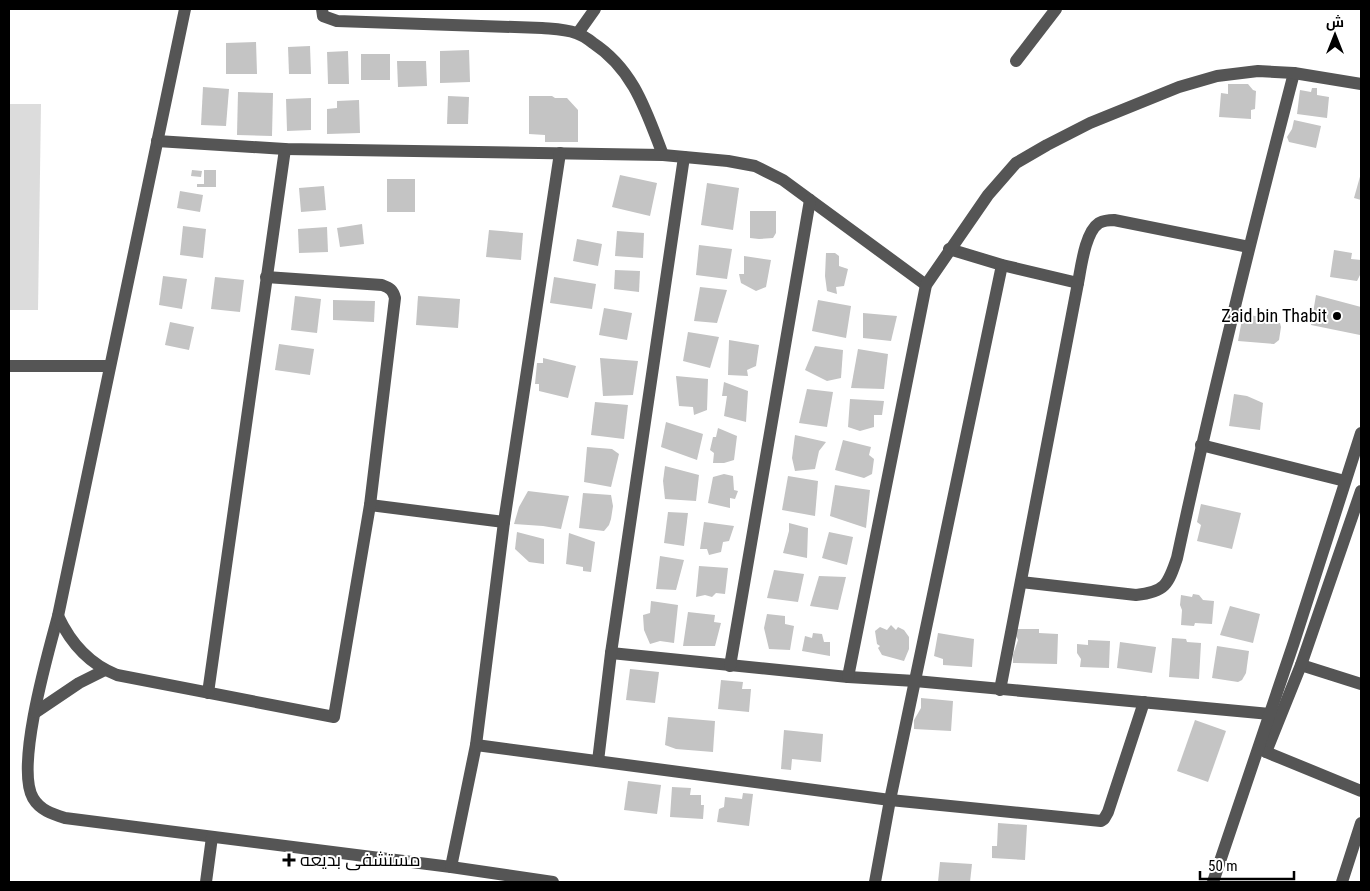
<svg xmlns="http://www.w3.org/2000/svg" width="1370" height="891" viewBox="0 0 1370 891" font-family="'Roboto Condensed',Cairo,sans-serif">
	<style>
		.green { fill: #dcdcdc }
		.building { fill: #c4c4c4 }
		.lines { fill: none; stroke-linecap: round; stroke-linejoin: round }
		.minor { stroke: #555; stroke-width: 12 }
		.poi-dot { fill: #000; stroke: #fff; stroke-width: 2 }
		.labels { text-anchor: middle; stroke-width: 4; stroke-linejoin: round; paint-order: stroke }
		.poi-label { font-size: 18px; fill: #000; stroke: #fff; text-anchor: end }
	</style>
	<rect width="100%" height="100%" fill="#fff"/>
	<path class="green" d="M9,104H41L38,310H9Z"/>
	<g class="building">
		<path d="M256,42L257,74H226V43Z"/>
		<path d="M310,46L311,74H289L288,47Z"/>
		<path d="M469,50L470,82L440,83V51Z"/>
		<path d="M348,51L349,84H328L327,52Z"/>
		<rect x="361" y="54" width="29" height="26"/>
		<path d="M397,61H426L427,86L398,87Z"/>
		<path d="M1228,84H1248L1253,90L1256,91L1255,109L1251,110V119L1219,117L1221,93L1228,94Z"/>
		<path d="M203,87L229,89L226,126L201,125Z"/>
		<path d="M1312,88H1317V95L1329,97L1327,118L1297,114L1300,90L1311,92Z"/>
		<path d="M238,92L273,93L272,136L237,135Z"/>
		<path d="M448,96L469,97L468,124H447Z"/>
		<path d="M529,96H552L555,98H567L578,110V142H545V135L529,134Z"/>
		<path d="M311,98V130L287,131L286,99Z"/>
		<path d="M359,100L360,133L327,134V109L337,108V101Z"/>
		<path d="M1294,120L1321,126L1316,148L1289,142L1287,137L1292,129Z"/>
		<path d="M192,170L202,171L201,177L191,176Z"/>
		<path d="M204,170H216V187H197V184H204Z"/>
		<path d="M1361,173V200L1354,198Z"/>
		<path d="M620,175L657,183L650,216L612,207Z"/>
		<rect x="387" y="179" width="28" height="33"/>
		<path d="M707,183L739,188L733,230L701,225Z"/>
		<path d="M324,186L326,210L301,212L299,188Z"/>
		<path d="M180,191L203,195L200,212L177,208Z"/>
		<path d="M750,211H776V233L773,238L759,239L750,238Z"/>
		<path d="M362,224L364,244L340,247L337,228Z"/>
		<path d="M183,226L206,229L203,258L180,255Z"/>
		<path d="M327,227L328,252L299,253L298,229Z"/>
		<path d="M489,230L523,233L521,260L486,257Z"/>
		<path d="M617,231L644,233L643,258L615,256Z"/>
		<path d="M577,239L602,244L598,266L573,261Z"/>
		<path d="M699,245L732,249L727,279L696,275Z"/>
		<path d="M1334,250L1352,253L1351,259L1361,260L1360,275L1357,281L1330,277Z"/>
		<path d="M826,253H835L839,256V266L848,269L844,286L836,287L837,294L827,291L825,276Z"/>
		<path d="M744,256L771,260L766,287L756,291L741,283L739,274H744Z"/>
		<path d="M615,270L640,271L639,292L614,289Z"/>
		<path d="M163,276L187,279L182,309L159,305Z"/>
		<path d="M215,277L244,280L240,312L211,309Z"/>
		<path d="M554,277L596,284L592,309L550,303Z"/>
		<path d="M700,287L727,290L717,323L694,321Z"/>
		<path d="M1316,295L1361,307L1360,335L1311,325Z"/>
		<path d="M295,296L321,299L317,333L291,330Z"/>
		<path d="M418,296L460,299L458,328L416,325Z"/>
		<path d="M333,300L375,301L374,322L333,320Z"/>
		<path d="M818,300L851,306L846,338L812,331Z"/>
		<path d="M604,308L632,313L627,340L599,335Z"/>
		<path d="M863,313L897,316L891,341L863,338Z"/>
		<path d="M1243,314L1267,318V322L1280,323L1281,327L1279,340L1274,344L1238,341Z"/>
		<path d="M170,322L194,327L189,350L165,345Z"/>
		<path d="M688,332L719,337L710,368L683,361Z"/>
		<path d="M729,340L759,345L756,366L747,370L748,376L728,375Z"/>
		<path d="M279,344L314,349L310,375L275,370Z"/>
		<path d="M815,346L843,350L841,378L827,381L805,370Z"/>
		<path d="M858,349L888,354L884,389L851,388Z"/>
		<path d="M543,358L576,366L568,398L539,391V384H535L537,363H543Z"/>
		<path d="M600,358L638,361L633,395L603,396Z"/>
		<path d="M676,376L708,379L707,410L694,415L693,407L679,406Z"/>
		<path d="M724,382L748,391L746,422L724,416L727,396H722Z"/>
		<path d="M807,389L833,392L827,427L799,423Z"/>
		<path d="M1234,394L1247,396L1263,403L1260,430L1229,426Z"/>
		<path d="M850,399L884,401L882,415H874V427L860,431L848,427Z"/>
		<path d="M595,402L628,405L624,439L591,435Z"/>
		<path d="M666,422L703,434L697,460L661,447Z"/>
		<path d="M718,428L737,436L734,460L724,463H713L714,453L710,450L713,437H716Z"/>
		<path d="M795,435L826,442L819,451L815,469L795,471L792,458Z"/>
		<path d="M843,440L871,447L869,455L874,459L872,474L864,478L835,470Z"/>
		<path d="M587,447L612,449L619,454L611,487L584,482Z"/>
		<path d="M665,466L699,475L696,501L665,499L663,481Z"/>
		<path d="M724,474L733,476L734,490L738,491L735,499L730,498V508L708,503L713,477Z"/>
		<path d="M788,476L818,481L815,516L782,510Z"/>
		<path d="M835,485L870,490L866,528L830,516Z"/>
		<path d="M528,491L569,496L561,529L543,526L514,524L519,507Z"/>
		<path d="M583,493L611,495L613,506L611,519L609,525L604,531L579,528Z"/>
		<path d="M1201,504L1241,513L1232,549L1197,541L1201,525L1197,522Z"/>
		<path d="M668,512L688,513L684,546L664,543Z"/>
		<path d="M704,522L734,526L729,541L723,542L721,552L709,555L707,549H700Z"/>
		<path d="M789,523L808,528L807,558L783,553L789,531Z"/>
		<path d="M517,532L544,539V564L529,562L515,549Z"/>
		<path d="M829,532L853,537L847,565L822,558Z"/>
		<path d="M569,533L595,542L591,572L583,571V567L566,564Z"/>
		<path d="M660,556L684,560L676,590L656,589Z"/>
		<path d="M699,566L728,568L725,594L716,593L712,597L705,595L696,597Z"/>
		<path d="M774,570L804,574L798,602L767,598Z"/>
		<path d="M819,576L846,577L838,610L810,606Z"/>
		<path d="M1193,594L1199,595L1203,600L1214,601L1212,624L1195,623L1194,626L1181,625L1182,610L1180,605L1181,595L1192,597Z"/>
		<path d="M651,601L678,605L674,643L660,641L650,644L644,630L643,615L650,613Z"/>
		<path d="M1230,606L1260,614L1253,643L1220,635Z"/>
		<path d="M688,612L715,615L714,622L721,623L715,646H683Z"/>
		<path d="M767,614L785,616V624L794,626L790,650L769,649L764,628Z"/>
		<path d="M891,625L896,630L898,627L904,630L909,637V649L904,661L882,655L878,648L880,646L877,644L875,631L880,627L887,630Z"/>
		<path d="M1015,629H1039V633L1058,634L1057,664L1013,663V655L1018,640L1015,634Z"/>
		<path d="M813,633L822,634L824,642H830V656L802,651L805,636L812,638Z"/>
		<path d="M938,633L974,639L972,667L943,665V659L934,656Z"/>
		<path d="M1172,638L1186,639L1187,642L1201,643L1199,679L1169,677Z"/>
		<path d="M1088,640L1110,641L1109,668L1080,667L1081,659L1077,653V644L1088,645Z"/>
		<path d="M1120,642L1156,647L1152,673L1117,668Z"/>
		<path d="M1217,646L1249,651L1246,673L1242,680L1238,682L1212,678Z"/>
		<path d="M630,669L659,672L655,703L626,700Z"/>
		<path d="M721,680L743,682L742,689H751L749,712L718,709Z"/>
		<path d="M921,698L953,701L951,731L914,729V720L921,708Z"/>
		<path d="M668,717L715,721L713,752L676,749L665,745Z"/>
		<path d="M1195,720L1226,731L1208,782L1177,771Z"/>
		<path d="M784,730L823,734L821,762L792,759L791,770L781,769Z"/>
		<path d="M628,781L661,785L657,814L624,810Z"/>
		<path d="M672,787L691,788L690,795H701V805H704L703,819L670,817Z"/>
		<path d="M743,793L753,794L749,826L717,822L719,809L724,807L725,797L742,799Z"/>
		<path d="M998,823L1027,825L1025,860L992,858V846H997Z"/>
		<path d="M940,862L972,864L970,882H938Z"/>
	</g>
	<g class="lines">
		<g class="minor">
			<path d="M185,9L58,616C48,653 15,767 33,798C40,810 52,814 65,818L451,867L553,882"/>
			<path d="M322,9L323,16L337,21L542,28C553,29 565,29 576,33C582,35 588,39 593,43C634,70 646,111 663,155"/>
			<path d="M578,33L595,9"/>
			<path d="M1016,61L1056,9"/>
			<path d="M157,141L285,149L663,155L728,161L755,166L783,180L926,285"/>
			<path d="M949,249L1002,265L1078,283"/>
			<path d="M9,366H109"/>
			<path d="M1201,445L1345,481"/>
			<path d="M370,505L504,522"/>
			<path d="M1021,582L1136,595C1165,592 1168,585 1177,558C1212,395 1252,234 1294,73"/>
			<path d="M58,616C71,644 89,664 117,675L334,717L370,505L395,298C393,290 390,288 382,285L266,277"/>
			<path d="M611,653L848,677L915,681L1270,714"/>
			<path d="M1301,665L1361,684"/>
			<path d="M730,666L810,200"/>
			<path d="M848,677L926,285L988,195L1016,163L1047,145L1090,123L1179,87L1217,76L1258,71L1294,73L1361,84"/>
			<path d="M1000,690L1078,283C1081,268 1085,232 1099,223C1103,221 1109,220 1114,220L1249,247"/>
			<path d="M208,693L285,149"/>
			<path d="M36,712L79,683L105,670"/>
			<path d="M476,745L890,800L1101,821L1104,819L1108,812L1144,702"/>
			<path d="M1266,752L1301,665L1361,491"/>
			<path d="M1266,752L1361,791"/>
			<path d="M598,761L611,653L684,157"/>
			<path d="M451,867L476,745L504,522L560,153"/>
			<path d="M206,882L212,837"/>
			<path d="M875,882L890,800L1002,265"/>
			<path d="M1213,882L1294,642L1361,433"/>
			<path d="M1342,882L1361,823"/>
		</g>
	</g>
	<g class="poi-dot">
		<circle cx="1337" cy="316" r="5"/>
		<path d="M286.5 852.5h5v5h5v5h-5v5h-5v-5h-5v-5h5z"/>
	</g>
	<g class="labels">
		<g class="poi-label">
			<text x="1327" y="322">Zaid bin Thabit</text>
			<text x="300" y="866" text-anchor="start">مستشفى بديعه</text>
		</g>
	</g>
	<rect width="1370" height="891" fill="none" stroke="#000000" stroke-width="20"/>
	<g transform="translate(1335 35)" stroke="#ffffff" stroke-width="4" paint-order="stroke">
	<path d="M0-4L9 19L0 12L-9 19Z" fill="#000000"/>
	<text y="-8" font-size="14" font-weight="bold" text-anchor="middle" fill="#000000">ش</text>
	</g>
	<path d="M1200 871v8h94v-8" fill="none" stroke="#000000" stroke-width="2.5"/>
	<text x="1208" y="871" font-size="15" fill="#000000" stroke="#ffffff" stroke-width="4" paint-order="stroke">50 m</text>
</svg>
